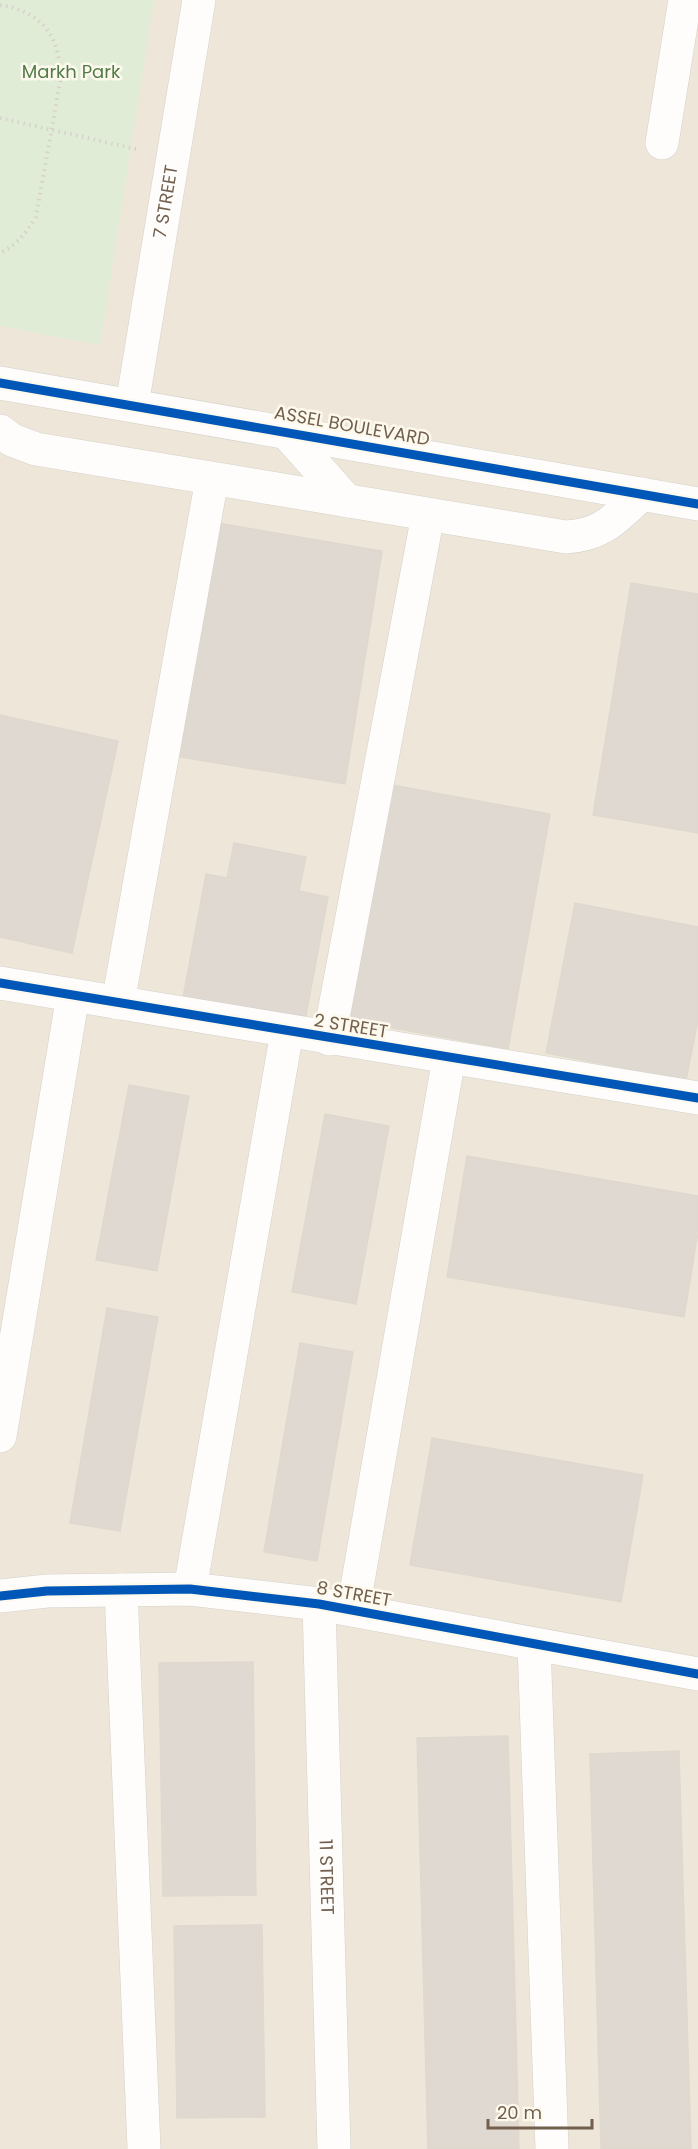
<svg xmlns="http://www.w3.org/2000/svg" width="698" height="2149" viewBox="0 0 698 2149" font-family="Poppins,sans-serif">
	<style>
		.residential { fill: #eee7d9 }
		.green { fill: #e1ecd7 }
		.building { fill: #dfd9d1; stroke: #dfd8ce; stroke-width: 1.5 }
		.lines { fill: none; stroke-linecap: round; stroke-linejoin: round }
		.minor-casing { stroke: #d5d0c9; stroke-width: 34 }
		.path { stroke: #d7d1cb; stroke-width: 4; stroke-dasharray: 1.5 4.5; stroke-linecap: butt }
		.minor { stroke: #fefdfc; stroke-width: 33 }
		.cycleway-casing { stroke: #fdf9ed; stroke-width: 13 }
		.cycleway { stroke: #0057b8; stroke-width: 9 }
		.labels { text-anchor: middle; stroke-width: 5; stroke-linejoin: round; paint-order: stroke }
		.park-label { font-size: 18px; fill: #537c4a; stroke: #fdf9ed }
		.street-label { font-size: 18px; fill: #725f4e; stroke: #fdf9ed }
	</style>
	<rect width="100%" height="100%" fill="#f6f3eb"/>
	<g class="residential">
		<path d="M0,0H698V1094L0,971Z"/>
		<path d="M0,997L698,1112V2149H0Z"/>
	</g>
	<path class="green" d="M0,0H154L100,345L0,326Z"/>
	<g class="building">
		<path d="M217,523L382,551L345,784L180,757Z"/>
		<path d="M631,583L698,594V833L593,815Z"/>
		<path d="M0,715L118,741L72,953L0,937Z"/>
		<path d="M387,784L550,814L508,1049L344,1019Z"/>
		<path d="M234,843L306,857L299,891L328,897L305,1021L183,998L206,874L227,878Z"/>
		<path d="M575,903L698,927V1020L686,1080L546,1053Z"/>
		<path d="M129,1085L189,1096L157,1271L96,1260Z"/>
		<path d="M325,1114L389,1126L356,1304L292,1292Z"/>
		<path d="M467,1156L698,1196V1232L684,1317L447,1277Z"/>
		<path d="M107,1308L158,1317L120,1531L70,1523Z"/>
		<path d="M300,1343L353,1352L317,1561L264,1552Z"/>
		<path d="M432,1438L643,1475L621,1602L410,1565Z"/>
		<path d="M253,1662L256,1895L163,1896L159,1663Z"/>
		<path d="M508,1736L519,2149H428L417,1738Z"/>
		<path d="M679,1751L691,2149H601L590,1754Z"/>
		<path d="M262,1925L265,2117L177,2118L174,1926Z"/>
	</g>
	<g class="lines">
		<g class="minor-casing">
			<g id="minor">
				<path d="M662,143L685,0"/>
				<path d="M0,383L698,504"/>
				<path id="s1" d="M132,405L199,0"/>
				<path d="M0,431L12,440L36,449L566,537C603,535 616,518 642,494"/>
				<path d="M285,431L347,501"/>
				<path d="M0,983L698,1098"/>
				<path d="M118,1003L212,479"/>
				<path d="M329,1039L428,515"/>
				<path d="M0,1436L73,995"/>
				<path d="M190,1589L287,1032"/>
				<path d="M121,1590L144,2149"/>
				<path d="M0,1596L47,1591L190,1589L319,1604L698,1674"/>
				<path id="s2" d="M319,1604L334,2149"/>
				<path d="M353,1610L449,1058"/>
				<path d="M534,1644L552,2149"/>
			</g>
		</g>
		<g class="path">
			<path d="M0,5C44,12 62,39 60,82L36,217C26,233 17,245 0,253"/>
			<path d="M0,118L140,150"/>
		</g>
		<use href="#minor" class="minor"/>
		<g class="cycleway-casing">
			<g id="cycleway">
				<path d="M0,383L698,504"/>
				<path d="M0,983L698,1098"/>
				<path d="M0,1596L47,1591L190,1589L319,1604L698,1674"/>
			</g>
		</g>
		<use href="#cycleway" class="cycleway"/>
	</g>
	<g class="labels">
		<g class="park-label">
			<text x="71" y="78">Markh Park</text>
		</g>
		<g class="street-label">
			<text dy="6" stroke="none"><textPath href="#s1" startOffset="206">7 STREET</textPath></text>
			<text transform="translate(352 426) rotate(10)" y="6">ASSEL BOULEVARD</text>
			<text transform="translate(351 1026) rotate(9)" y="6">2 STREET</text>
			<text transform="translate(354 1594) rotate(10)" y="6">8 STREET</text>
			<text dy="6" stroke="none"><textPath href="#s2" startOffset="273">11 STREET</textPath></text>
		</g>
	</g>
	<path d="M488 2119v9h104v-9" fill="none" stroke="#725f4e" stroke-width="3"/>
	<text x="497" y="2119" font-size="18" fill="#725f4e" stroke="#fdf9ed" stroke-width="4.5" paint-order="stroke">20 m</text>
</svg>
